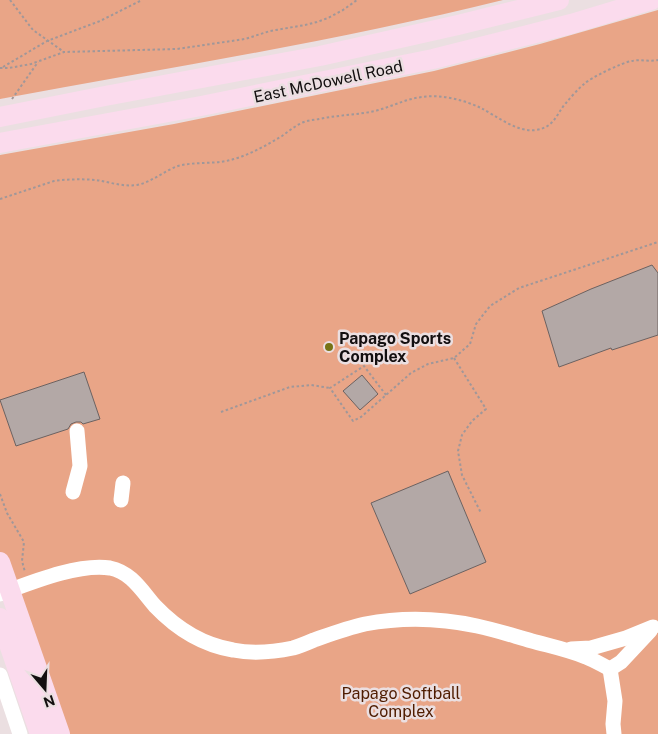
<svg xmlns="http://www.w3.org/2000/svg" width="658" height="734" viewBox="0 0 658 734" font-family="'Public Sans',sans-serif">
	<style>
		.green { fill: #e9a587 }
		.building { fill: #b3a8a6; stroke: #6c6261 }
		.lines { fill: none; stroke-linecap: round; stroke-linejoin: round }
		.path { stroke: #a09799; stroke-width: 2; stroke-dasharray: 2.5 2.5; stroke-linecap: butt }
		.minor { stroke: #fff; stroke-width: 15 }
		.major { stroke: #fbdbed; stroke-width: 20 }
		.poi-dot { fill: #777316; stroke: #ebdfe1; stroke-width: 2 }
		.labels { text-anchor: middle; stroke-width: 5; stroke-linejoin: round; paint-order: stroke }
		.street-label { font-size: 16px; fill: #130f10; stroke: #ebdfe1 }
		.poi-label { font-size: 16px; font-weight: bold; fill: #130f10; stroke: #ebdfe1; text-anchor: start }
		.park-label { font-size: 16px; fill: #4f1c00; stroke: #ebdfe1 }
	</style>
	<rect width="100%" height="100%" fill="#ebdfe1"/>
	<g class="green">
		<path d="M0,0H503C337,41 168,68 0,99Z"/>
		<path d="M658,10V734H68L0,586V155L174,124L434,71L540,44Z"/>
	</g>
	<g class="building">
		<path d="M652,265L658,273V335L612,350L611,348L559,367L542,311L591,289Z"/>
		<path d="M84,372L100,419L83,424L81,422H76L71,424L68,429L16,446L0,400Z"/>
		<path d="M362,375L378,394L360,410L343,391Z"/>
		<path d="M448,471L486,562L410,594L371,503Z"/>
	</g>
	<g class="lines">
		<g class="path">
			<path d="M10,0L33,30L64,52"/>
			<path d="M3,67L47,41L100,21L142,0"/>
			<path d="M0,68H9L31,64L64,52L177,49L245,39L270,31L305,25L317,22L328,18L343,10L357,0"/>
			<path d="M12,99L38,62"/>
			<path d="M0,199L54,181C68,179 82,179 96,180C109,182 123,187 137,185C152,182 164,171 178,166C196,161 216,165 234,159C251,154 267,145 282,136C289,131 296,125 304,122C309,120 314,120 319,119C338,115 357,115 375,111C391,107 405,99 422,97C441,94 464,100 481,108C496,116 518,133 536,130C555,127 556,114 566,103C571,97 578,89 584,84C590,78 623,62 632,61C640,59 649,62 658,60"/>
			<path d="M454,358L486,409L472,421L462,435L458,451L462,475L481,513"/>
			<path d="M386,395L364,366L330,388L353,421L361,417L411,373L428,364L454,358L470,344L476,324L490,306L519,288L658,242"/>
			<path d="M221,412L290,387L311,385L330,388"/>
			<path d="M0,494L7,513L24,542L22,561L25,572"/>
		</g>
		<g class="minor">
			<path d="M73,492L80,466L77,431"/>
			<path d="M121,500L123,483"/>
			<path d="M0,594C30,583 78,563 110,568C131,572 142,591 155,606C176,628 203,645 233,650C252,654 274,652 293,648C300,646 307,643 314,640C331,634 347,628 365,624C402,617 440,618 477,626C496,630 514,636 532,641C550,646 569,650 586,657C594,660 602,665 610,669"/>
			<path d="M571,649L591,648L626,638L653,627"/>
			<path d="M610,669L621,662L650,631"/>
			<path d="M610,669L615,701L613,724L614,734"/>
			<path d="M0,675L20,734"/>
		</g>
		<g class="major">
			<path d="M0,117L105,96L320,56L458,25L559,0"/>
			<path d="M0,143L201,106L433,59L571,24L651,0"/>
			<path d="M0,562L60,734"/>
			<path d="M0,618L40,734"/>
		</g>
	</g>
	<circle class="poi-dot" cx="329" cy="347" r="5"/>
	<g class="labels">
		<g class="street-label">
			<text transform="translate(328 81) rotate(-12)" y="6">East McDowell Road</text>
		</g>
		<g class="poi-label">
			<text x="339" y="344">Papago Sports<tspan x="339" dy="18">Complex</tspan></text>
		</g>
		<g class="park-label">
			<text x="401" y="699">Papago Softball<tspan x="401" dy="18">Complex</tspan></text>
		</g>
	</g>
	<g transform="translate(45 689) rotate(161)" stroke="#ebdfe1" stroke-width="4" paint-order="stroke">
	<path d="M0-4L9 19L0 12L-9 19Z" fill="#130f10"/>
	<text y="-8" font-size="14" font-weight="bold" text-anchor="middle" fill="#130f10">N</text>
	</g>
</svg>
